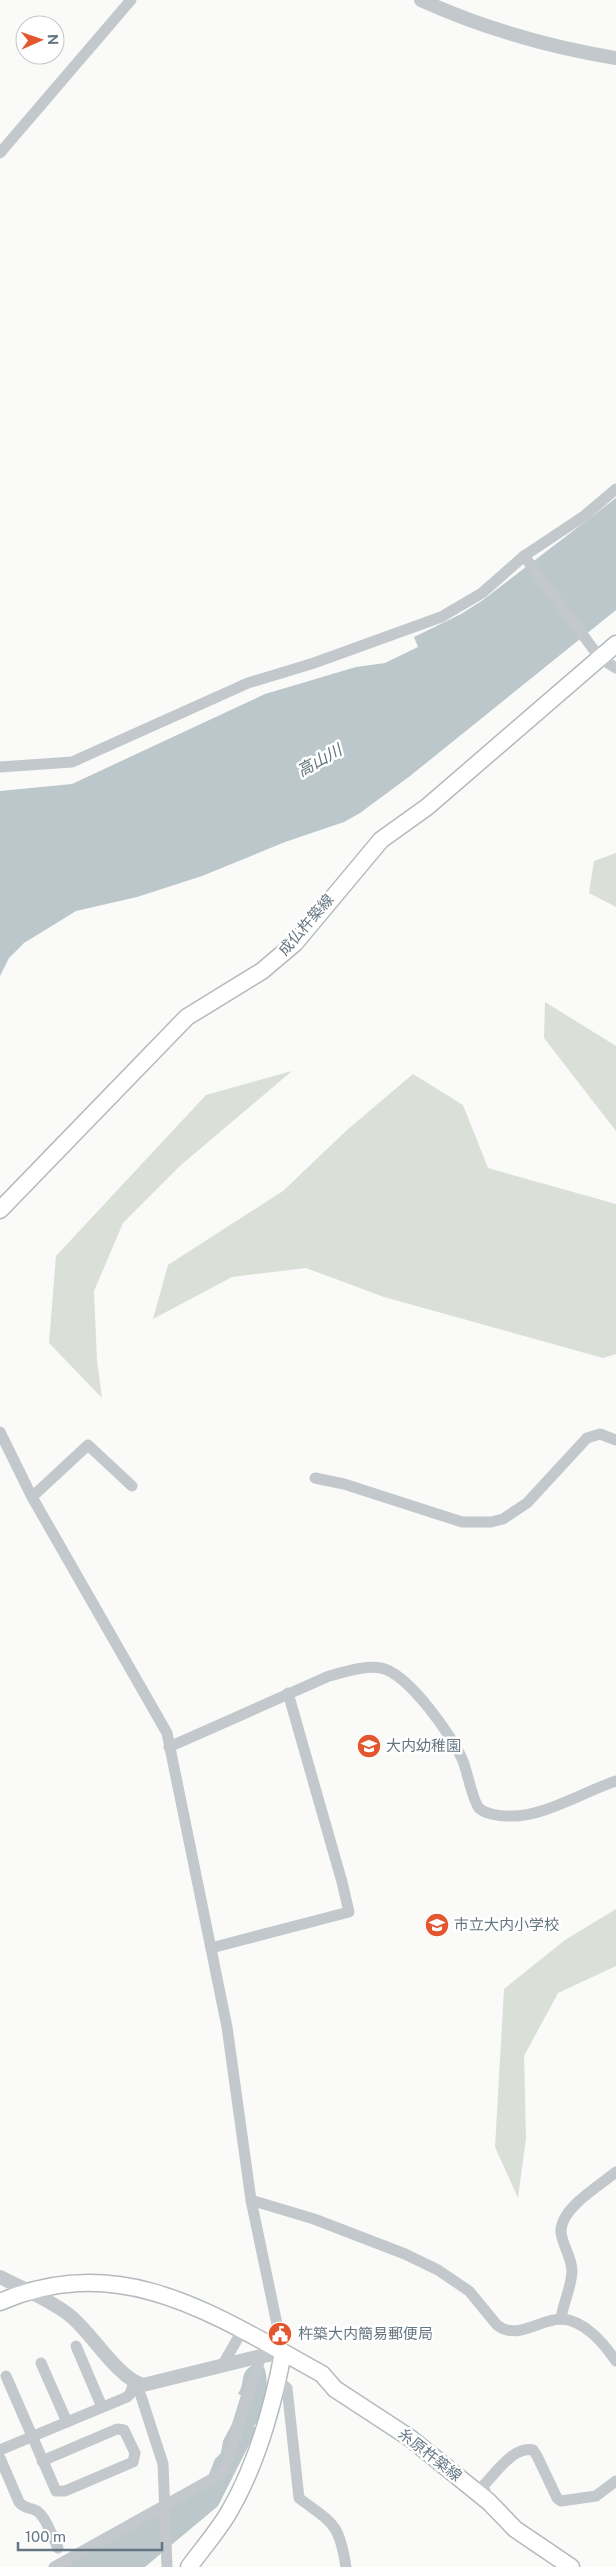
<svg xmlns="http://www.w3.org/2000/svg" width="616" height="2567" viewBox="0 0 616 2567" font-family="'Public Sans','Noto Sans JP',sans-serif">
	<style>
		.green { fill: #dadfd7 }
		.water { fill: #bbc7cb }
		.lines { fill: none; stroke-linecap: round; stroke-linejoin: round }
		.secondary-casing { stroke: #b3babf; stroke-width: 19 }
		.minor { stroke: #c3c8cc; stroke-width: 11 }
		.tertiary { stroke: #c3c8cc; stroke-width: 14 }
		.secondary { stroke: #fff; stroke-width: 16 }
		.labels { text-anchor: middle; stroke-width: 5; stroke-linejoin: round; paint-order: stroke }
		.street-label { font-size: 15px; fill: #657683; stroke: #fff }
		.poi-label { font-size: 15px; fill: #657683; stroke: #fff; text-anchor: start }
		.water-label { font-size: 16px; font-style: italic; fill: #60757c; stroke: #fff }
	</style>
	<rect width="100%" height="100%" fill="#fafaf8"/>
	<g class="green">
		<path d="M616,853V907L589,893L594,861Z"/>
		<path d="M545,1002L616,1046V1131L544,1038Z"/>
		<path d="M292,1071L181,1165L123,1223L94,1291L97,1360L102,1398L49,1343L56,1256L206,1095Z"/>
		<path d="M413,1074L463,1105L488,1168L616,1204V1354L603,1358L384,1297L306,1268L232,1277L153,1319L168,1265L283,1191L347,1130Z"/>
		<path d="M616,1909V1966L558,1993L524,2056L526,2138L518,2198L495,2147L504,1989L565,1940Z"/>
	</g>
	<g class="water">
		<path d="M616,498V610L410,776L360,813L344,822L285,842L202,876L137,897L76,911L24,943L9,958L0,976V791L72,784L265,694L356,667L385,663L418,647L414,637L461,614L483,600Z"/>
		<path d="M257,2363L259,2367H264C270,2381 266,2415 254,2426L257,2429L218,2506L145,2567H60L107,2540L156,2516L186,2497L208,2477L215,2459L221,2453L223,2441L232,2424L241,2395L238,2394C247,2380 237,2372 257,2363Z"/>
	</g>
	<g class="lines">
		<g class="secondary-casing">
			<g id="secondary">
				<path d="M0,1210L187,1017L262,971L295,943L381,840L427,807L616,644"/>
				<path d="M0,2302C122,2249 218,2317 322,2374L335,2389L410,2438L489,2502L515,2529L571,2567"/>
				<path d="M189,2567C202,2549 218,2531 229,2512C257,2464 273,2406 283,2353"/>
			</g>
		</g>
		<g class="minor">
			<path d="M0,153L131,0"/>
			<path d="M524,556L600,658L616,668"/>
			<path d="M0,767L72,762L248,683L314,663L441,617L482,593L524,556L584,516L616,489"/>
			<path d="M0,1432L32,1497L167,1733L227,2027L251,2200L283,2353"/>
			<path d="M315,1478L344,1484L462,1522H491L503,1519L527,1503L587,1438L600,1434L616,1440"/>
			<path d="M32,1497L88,1445L132,1486"/>
			<path d="M169,1747L329,1676C345,1672 365,1665 381,1668C408,1673 453,1737 463,1761C467,1771 473,1802 479,1808C485,1814 499,1816 508,1816C542,1818 583,1792 616,1781"/>
			<path d="M211,1948L349,1912L342,1882L288,1693"/>
			<path d="M251,2200L314,2219L405,2254L438,2270L469,2291L497,2325C517,2341 540,2319 561,2319C585,2320 604,2344 616,2361"/>
			<path d="M561,2319C563,2303 572,2286 572,2270C571,2256 563,2246 561,2233C559,2209 599,2186 616,2172"/>
			<path d="M76,2346L102,2407"/>
			<path d="M41,2363L67,2422"/>
			<path d="M222,2366L242,2331"/>
			<path d="M6,2376L56,2491H65L133,2462L135,2453L124,2430L117,2429L42,2461"/>
			<path d="M278,2380L287,2388L299,2498C333,2524 339,2522 346,2567"/>
			<path d="M134,2383L141,2396L163,2464L167,2567"/>
			<path d="M0,2450L127,2397L130,2394L134,2383"/>
			<path d="M0,2458L19,2502C24,2509 30,2507 37,2511C46,2517 53,2538 58,2548"/>
			<path d="M489,2501L483,2486C495,2474 513,2446 533,2450L537,2456L557,2498L561,2501L596,2496L616,2481"/>
			<path d="M54,2567L219,2475L226,2466L261,2356"/>
		</g>
		<g class="tertiary">
			<path d="M421,0C483,28 549,47 616,58"/>
			<path d="M0,2277C22,2288 48,2299 68,2314C92,2332 116,2377 143,2385L261,2356L283,2353"/>
		</g>
		<use href="#secondary" class="secondary"/>
	</g>
	<defs>
		<g id="school-disc" transform="scale(1.25)"><circle r="9.5" fill="#e4572e" stroke="#fff"/><path d="M0-5L7-2L0 1L-7-2ZM-4 1L0 2.5L4 1V4Q0 6-4 4Z" fill="#fff"/></g>
		<g id="civic-disc" transform="scale(1.25)"><circle r="9.5" fill="#e4572e" stroke="#fff"/><path d="M-.6-6.5H3V-4.5H.6V-3L4-1V1h2V6H-6V1h2V-1L-.6-3ZM-1.2 2.5V6h2.4V2.5Z" fill="#fff"/></g>
	</defs>
	<g fill-rule="evenodd">
		<use href="#school-disc" x="369" y="1746"/>
		<use href="#school-disc" x="437" y="1925"/>
		<use href="#civic-disc" x="280" y="2334"/>
	</g>
	<g class="labels">
		<g class="street-label">
			<text transform="translate(306 925) rotate(-49)" y="5">成仏杵築線</text>
			<text transform="translate(430 2455) rotate(38)" y="5">糸原杵築線</text>
		</g>
		<g class="poi-label">
			<text x="386" y="1751">大内幼稚園</text>
			<text x="454" y="1930">市立大内小学校</text>
			<text x="298" y="2339">杵築大内簡易郵便局</text>
		</g>
		<g class="water-label">
			<text transform="translate(319 760) rotate(-29)" y="6">高山川</text>
		</g>
	</g>
	<g transform="translate(40 40) rotate(88)"><circle r="24" fill="#ffffff" stroke="#c1c8cd"/>
	<path d="M0-4L9 19L0 12L-9 19Z" fill="#e4572e"/>
	<text y="-8" font-size="14" font-weight="bold" text-anchor="middle" fill="#657683">N</text>
	</g>
	<path d="M18 2542v8h144v-8" fill="none" stroke="#657683" stroke-width="2.5"/>
	<text x="25" y="2542" font-size="15" fill="#657683" stroke="#ffffff" stroke-width="4" paint-order="stroke">100 m</text>
</svg>
